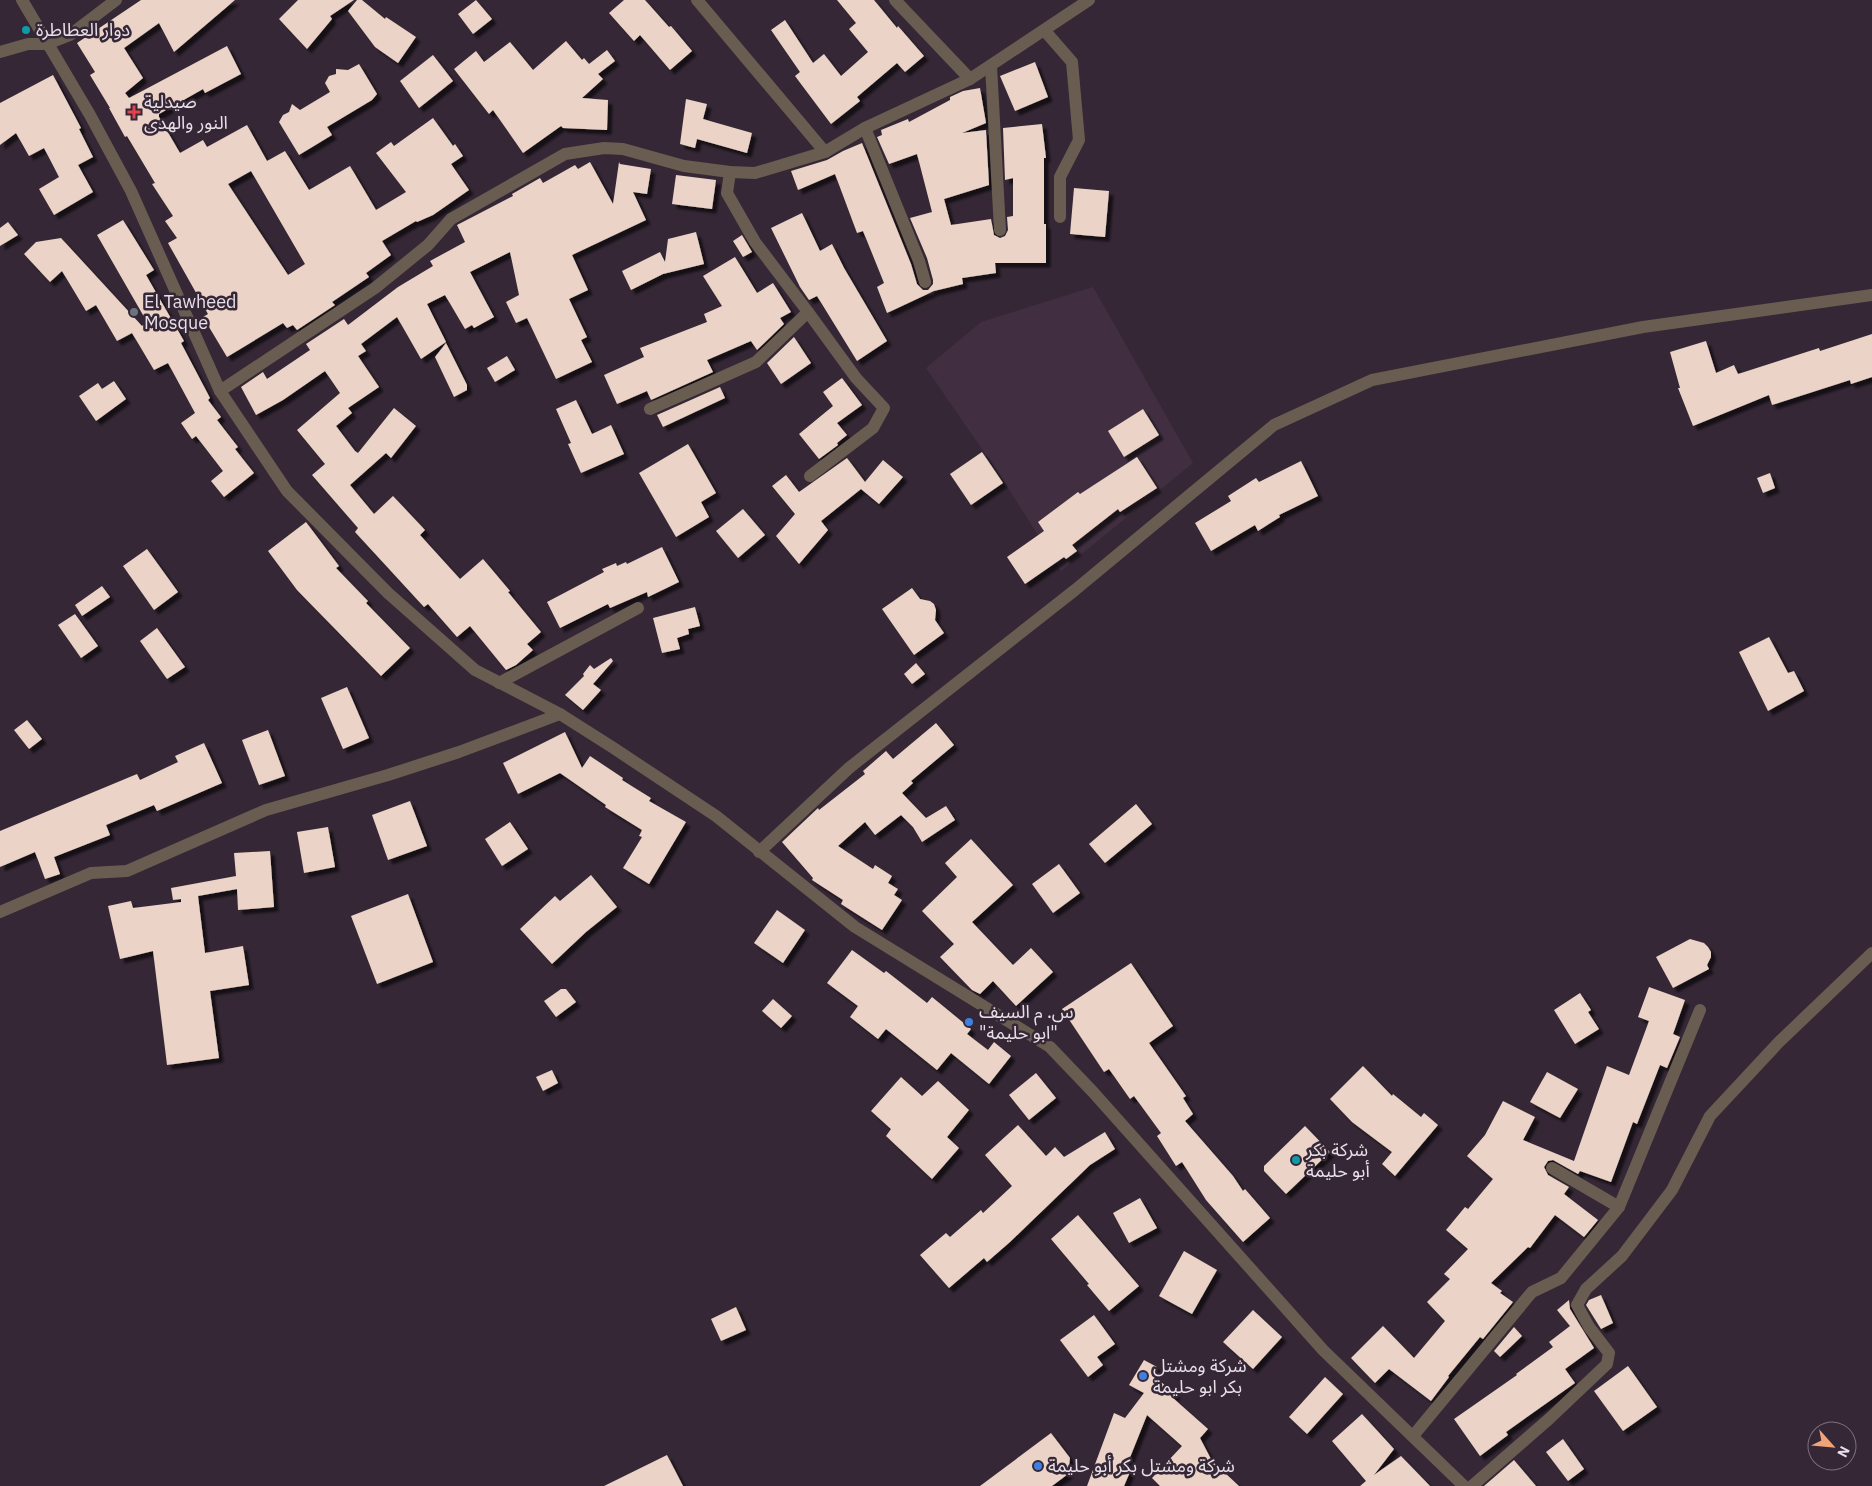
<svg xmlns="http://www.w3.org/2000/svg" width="1872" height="1486" viewBox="0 0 1872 1486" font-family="'IBM Plex Sans','Noto Sans Arabic',sans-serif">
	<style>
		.built { fill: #412f41 }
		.building { fill: #ebd3c7; fill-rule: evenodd; filter: url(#shadow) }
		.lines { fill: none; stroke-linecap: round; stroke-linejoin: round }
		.minor { stroke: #695d51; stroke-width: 12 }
		.tertiary { stroke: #695d51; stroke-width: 12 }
		.culture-dot { fill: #0f9aa8; stroke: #352735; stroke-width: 2 }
		.health-dot { fill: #e0444e; stroke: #352735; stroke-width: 2 }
		.worship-dot { fill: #6b7280; stroke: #352735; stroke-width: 2 }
		.shop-dot { fill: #3f7fe0; stroke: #352735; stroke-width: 2 }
		.labels { text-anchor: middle; stroke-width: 5; stroke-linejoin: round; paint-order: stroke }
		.poi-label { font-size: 18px; fill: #e8dfe8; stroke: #352735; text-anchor: start }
	</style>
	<defs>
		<filter id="shadow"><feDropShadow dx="4.5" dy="4.5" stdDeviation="1" flood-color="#0009"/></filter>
	</defs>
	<rect width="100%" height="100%" fill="#352735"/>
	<path class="built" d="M1093,287L1193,463L1061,571L997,471L926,368L981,322Z"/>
	<g class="building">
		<path d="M141,0H235L174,52L159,23L124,48L143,78L125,93L129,98L227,46L241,74L205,93L203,89L159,114V117L180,153L203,140L207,147L247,125L267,161L285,151L309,190L350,166L376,210L406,192L376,153L391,142L394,146L433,118L453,146L455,144L463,156L451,164L469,190L433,215L417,222L416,221L382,241L391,255L366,273L369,277L332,302L335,305L297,330L293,325L287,328L283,323L227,357L203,317L208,314L168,243L177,238L165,221L173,216L152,184L155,183L127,136L125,137L109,108H110L90,75L95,72L77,43ZM251,171L305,264L288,275L228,184Z"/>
		<path d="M298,0H354L330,16L332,19L307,49L279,19Z"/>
		<path d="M357,0H362L385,19L386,17L416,37L398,63L375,47L348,11Z"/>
		<path d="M476,0L492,19L473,34L458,14Z"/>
		<path d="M624,0H645L669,27L671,26L692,51L670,70L640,35L634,41L609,13Z"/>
		<path d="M837,0H874L897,28L898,26L924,56L905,72L897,63L857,97L860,101L831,124L795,76L800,72L771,30L785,20L813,63L824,54L841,76L868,52L849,29L856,23Z"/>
		<path d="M566,41L582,60L584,58L589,64L607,50L615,61L598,74L603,79L582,98L608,100L607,130L563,128L561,126L523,153L493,110L489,114L454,69L476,51L484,62L510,42L533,70Z"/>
		<path d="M433,55L453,81L419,108L400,81Z"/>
		<path d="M1035,62L1048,97L1015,111L1000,76Z"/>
		<path d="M359,64L377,94L372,100L327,127L332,135L299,155L279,122L283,115L289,112L292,104L300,110L330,92L325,83L329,76L336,74V69L348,70Z"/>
		<path d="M53,75L81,128L79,129L93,157L78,165L93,192L54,215L39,189L59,177L44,148L29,156L16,133L0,145V103Z"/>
		<path d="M980,88L986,123L962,133L986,130L989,185L944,199L951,225L991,219L994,235L1000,238L1005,236L1008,230L1007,217L1013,216V178L1005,180L1003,128L1042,124L1046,158H1044V224H1046V263H995L996,273L962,278L963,284L934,291L887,313L877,287L884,283L863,231L857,233L835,174L798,190L791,171L827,160L843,151L862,143L911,264L917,284L923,290H928L933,284V280L927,258L910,218L932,212L917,154L889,164L877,137L882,135L881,130L908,119L909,122L950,100V97L963,91Z"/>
		<path d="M686,99L707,104L703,119L752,133L747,153L697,139L695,148L680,144Z"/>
		<path d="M590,162L613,204L619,162L620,164L651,169L647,194L633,192L646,220L572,255L588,290L569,299L587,337L581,340L592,362L556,379L527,318L516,323L506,302L519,295L510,252L470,272L494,317L474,328L472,325L465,329L445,295L427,304L446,342L421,359L397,317L361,344L366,351L358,356L379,387L348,408L352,413L336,426L355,451L358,453L394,408L416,426L391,458L386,453L350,485L374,514L393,496L425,530L420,535L460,579L483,559L510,591L508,592L541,632L527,644L533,650L516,665L506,670L470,626L457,637L428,604L424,607L355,532L358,528L312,475L325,464L297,430L340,393L325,371L283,400L256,415L241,387L263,372L267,379L310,350L306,344L344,319L348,325L398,287L433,266L430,261L465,242L457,225L513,196L512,194L540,178L543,183L575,165L578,169Z"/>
		<path d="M676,175L716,180L712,209L672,204Z"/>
		<path d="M1074,188L1109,191L1105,237L1070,234Z"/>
		<path d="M802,213L820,251L832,244L844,268L887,341L857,361L817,296L809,300L800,287L771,228Z"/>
		<path d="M123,220L154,270L146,275L184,341L181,343L210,398L208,400L221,417L217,420L238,447L235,449L254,473L224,497L211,481L223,471L196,436L192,439L181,423L195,413L168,363L154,370L132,333L117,341L96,305L86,311L62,271L50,282L24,254L36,242L61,238L142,326L147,322L97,235Z"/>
		<path d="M8,222L18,235L0,246V228Z"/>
		<path d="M696,232L704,264L663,274L631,290L622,271L660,252L665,262L668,239Z"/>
		<path d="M742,235L752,252L743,257L733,241Z"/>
		<path d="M735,257L757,293L773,283L791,312L780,318L784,324L757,350L751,341L707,360L713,372L651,400L647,391L617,404L604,375L644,357L640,348L707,322L704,314L722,306L703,276Z"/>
		<path d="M1872,334V377L1851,384L1850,380L1772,405L1769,395L1693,426L1678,388H1680L1670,352L1706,341L1716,373L1734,365L1738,374L1819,348L1820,351Z"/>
		<path d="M794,337L811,363L781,384L767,363Z"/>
		<path d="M446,343L467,385V390L454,397L435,357Z"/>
		<path d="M507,356L515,370L495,382L487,368Z"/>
		<path d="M842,378L862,405L837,423L847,435L837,443L838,445L819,459L799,434L833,406L823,392Z"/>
		<path d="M114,381L126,399L96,421L79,396L98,383L102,389Z"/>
		<path d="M720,387L725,398L663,427L657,415Z"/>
		<path d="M576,400L592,434L611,425L624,454L581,473L568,444L571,443L556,409Z"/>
		<path d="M1143,409L1159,435L1124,457L1108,431Z"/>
		<path d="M688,444L716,493L701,502L709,517L676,537L639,473Z"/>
		<path d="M982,452L1003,483L971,505L950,474Z"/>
		<path d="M1137,457L1157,488L1120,512L1118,509L1072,545L1077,551L1066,559L1064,557L1025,584L1007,557L1044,531L1038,522L1078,492L1080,494Z"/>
		<path d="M847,458L865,482L883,460L903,477L879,504L861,489L821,521L828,530L799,564L776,536L795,514L772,486L786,475L799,492Z"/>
		<path d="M1301,461L1318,496L1279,515L1280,517L1258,531L1255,525L1211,551L1195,523L1231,501L1228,496L1256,478L1259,482Z"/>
		<path d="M1770,473L1775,488L1763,493L1757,478Z"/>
		<path d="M743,509L765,535L738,558L716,531Z"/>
		<path d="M306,522L339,566L336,568L368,601L366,603L410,648L381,676L297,590L268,551Z"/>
		<path d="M662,547L679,582L648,597L647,592L610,608L608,604L560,628L547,602L604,572L602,569L616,563L617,566L626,562L627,564Z"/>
		<path d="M147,549L178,592L154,610L123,566Z"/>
		<path d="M102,586L110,597L82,616L75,605Z"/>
		<path d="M912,588L920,599L930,601L934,604L936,610L935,620L944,633L914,655L882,609Z"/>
		<path d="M695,607L700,626L688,629L689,634L677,638L680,649L662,653L653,618Z"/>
		<path d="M75,614L98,646L81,658L58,625Z"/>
		<path d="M157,628L185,667L167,679L140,641Z"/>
		<path d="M1769,637L1788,673L1794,671L1804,691L1768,711L1739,652Z"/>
		<path d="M611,658L613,661L593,684L601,690L583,710L565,695L584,676L583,674L590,665L594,669Z"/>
		<path d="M916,663L925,674L912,684L904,674Z"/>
		<path d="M347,687L369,738L343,749L321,698Z"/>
		<path d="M27,720L42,739L29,749L14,730Z"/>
		<path d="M936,723L954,745L911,781L913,783L902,793L926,818L946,806L955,820L922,842L913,827L901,815L875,835L865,822L838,846L873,869L875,865L892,876L888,883L898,889L894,895L902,900L882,930L841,904L843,900L812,880L813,878L782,842L818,808L819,810L865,774L863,771L886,751L893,759Z"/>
		<path d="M268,730L285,776L259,785L242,740Z"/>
		<path d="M565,732L582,768L590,756L623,778L622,780L651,798L649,801L686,822L649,884L623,868L642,837L639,836L642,830L605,807L606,805L560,773L518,794L503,763Z"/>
		<path d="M204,743L222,783L157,811L154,805L106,825L110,835L54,857L60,874L45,879L35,852L0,867V831L137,774L140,780L178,762L175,756Z"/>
		<path d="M410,801L427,846L388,860L372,815Z"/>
		<path d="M1136,804L1152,824L1105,863L1089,844Z"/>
		<path d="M510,822L528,849L502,866L485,839Z"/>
		<path d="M328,827L335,867L304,873L297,832Z"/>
		<path d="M971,839L1013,885L972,922L1013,965L1031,948L1053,972L1016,1006L993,981L980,994L972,990L940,957L954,944L922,911L957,877L945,863Z"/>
		<path d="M270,851L274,907L238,910L237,889L198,896L205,953L243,946L249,985L210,991L219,1058L167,1065L153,951L120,959L108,906L131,901L133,908L181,902V899L173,900L171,888L236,876L234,853Z"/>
		<path d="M1059,864L1080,893L1053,913L1032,884Z"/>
		<path d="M591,875L617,907L586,932L552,964L520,929L555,896L560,901Z"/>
		<path d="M408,894L433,962L377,984L351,916Z"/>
		<path d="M777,910L805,930L783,963L754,943Z"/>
		<path d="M1690,939L1704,943L1708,947L1711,952V957L1707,965L1709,969L1673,988L1656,957Z"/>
		<path d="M852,950L884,973L886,971L927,1003L932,997L971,1029L967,1034L988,1050L994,1042L1011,1056L989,1084L951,1053L937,1070L886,1029L878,1039L850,1017L858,1006L827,983Z"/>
		<path d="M1131,963L1173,1026L1149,1043L1186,1096L1183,1098L1193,1114L1185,1121L1233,1176L1243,1191L1245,1189L1270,1218L1243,1242L1206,1200L1182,1162L1176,1166L1157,1136L1161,1133L1134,1096L1130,1099L1109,1069L1104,1072L1062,1009Z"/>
		<path d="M1649,987L1685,1000L1673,1034L1680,1037L1667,1068L1660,1065L1637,1124L1633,1122L1611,1182L1580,1171L1578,1174L1553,1160L1548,1161L1544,1167L1548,1175L1569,1187L1564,1194L1598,1220L1584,1237L1555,1215L1530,1248L1528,1247L1491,1283L1502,1291L1500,1293L1513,1302L1483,1339L1480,1337L1448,1376L1449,1377L1431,1401L1389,1369L1375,1383L1351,1358L1383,1326L1414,1358L1445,1321L1427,1302L1450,1279L1444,1274L1468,1249L1446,1230L1465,1207L1468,1209L1493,1179L1467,1156L1485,1135L1503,1101L1535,1117L1523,1140L1574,1161L1607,1066L1629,1075L1649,1021L1638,1017Z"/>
		<path d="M561,989H566L576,1002L556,1017L544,1001Z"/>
		<path d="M1580,993L1591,1010L1588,1012L1599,1029L1575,1044L1554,1010Z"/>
		<path d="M773,999L792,1016L781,1028L762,1011Z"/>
		<path d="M1363,1066L1392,1096L1393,1094L1421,1117L1424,1113L1438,1125L1395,1176L1382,1164L1392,1152L1352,1122L1330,1099Z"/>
		<path d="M552,1070L558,1083L543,1091L536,1077Z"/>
		<path d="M1547,1072L1578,1089L1560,1118L1530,1102Z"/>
		<path d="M1036,1073L1056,1098L1029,1120L1009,1095Z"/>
		<path d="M901,1077L922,1096L938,1081L969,1110L947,1137L959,1148L932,1179L886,1136L891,1129L871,1111Z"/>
		<path d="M1018,1125L1046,1156L1055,1147L1064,1157L1105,1132L1115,1149L1090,1165L1010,1242L987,1262L984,1258L949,1288L920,1255L946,1233L950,1237L981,1210L983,1213L1012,1186L985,1155Z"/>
		<path d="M1305,1126L1330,1152L1286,1194L1264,1171V1166Z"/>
		<path d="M1140,1198L1157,1228L1129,1243L1113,1213Z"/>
		<path d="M1078,1215L1139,1286L1109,1311L1087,1285L1089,1284L1051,1239Z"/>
		<path d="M1184,1251L1217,1270L1192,1314L1159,1296Z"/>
		<path d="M1601,1295L1613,1323L1601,1329L1586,1305L1589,1300Z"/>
		<path d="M1569,1300L1570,1309L1594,1348L1565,1369L1575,1383L1506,1432L1508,1435L1480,1456L1454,1419L1517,1375L1516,1374L1553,1347L1549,1342L1570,1326L1557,1310Z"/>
		<path d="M736,1307L746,1330L721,1341L711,1319Z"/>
		<path d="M1253,1310L1282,1337L1253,1369L1223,1342Z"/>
		<path d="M1094,1315L1115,1344L1097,1357L1103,1365L1088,1377L1060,1340Z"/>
		<path d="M1514,1327L1522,1336L1500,1357L1494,1351Z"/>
		<path d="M1144,1360L1157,1367L1152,1375L1176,1394L1173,1398L1208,1429L1200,1438L1212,1461L1239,1486H1160L1152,1478L1182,1446L1147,1415L1125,1470L1130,1472L1124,1486H1087L1114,1413L1125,1418L1144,1393L1129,1385Z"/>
		<path d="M1628,1366L1657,1407L1623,1431L1594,1391Z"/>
		<path d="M1325,1377L1343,1394L1307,1434L1289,1417Z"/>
		<path d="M1362,1414L1394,1449L1374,1475L1401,1456L1430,1486H1360L1366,1481L1332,1441Z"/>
		<path d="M1051,1433L1070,1458L1068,1474L1052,1486H980Z"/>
		<path d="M1563,1439L1584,1469L1568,1481L1546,1452Z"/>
		<path d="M667,1455L683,1486H604Z"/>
		<path d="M1514,1460L1536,1486H1484Z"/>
	</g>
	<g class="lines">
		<g class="minor">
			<path d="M697,0L825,152"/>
			<path d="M895,0L970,79"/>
			<path d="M1045,31L1072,62L1079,140L1060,177V217"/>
			<path d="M47,44L70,35L116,0"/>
			<path d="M991,66L1000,230"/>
			<path d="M865,128L919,261L925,282"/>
			<path d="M808,312L856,378L884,408L873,428L810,476"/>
			<path d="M220,391L375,288L428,245L451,219L565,154L604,148L623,149L684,166L730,172L755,173L825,152L865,128L970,79L1089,0"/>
			<path d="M650,409L756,362L808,312L755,242L727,193L730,172"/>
			<path d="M499,683L638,608"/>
			<path d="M759,852L849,768L1075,590L1274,425L1372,380L1643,327L1872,295"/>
			<path d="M0,912L91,873L127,871L266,810L388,775L459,752L560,714"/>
			<path d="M1552,1168L1619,1207"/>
			<path d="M1413,1436L1532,1292L1561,1278L1619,1207L1700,1010"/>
			<path d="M1472,1486L1549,1419L1607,1364L1609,1353L1589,1327L1577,1305L1586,1289L1622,1256L1672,1190L1710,1116L1778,1043L1872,953"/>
		</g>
		<g class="tertiary">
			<path d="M22,0L90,115L131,191L220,391L287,491L388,593L475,670L560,714L612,747L716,816L855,927L1050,1047L1093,1092L1323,1350L1464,1486"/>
			<path d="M0,52L28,44H47"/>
		</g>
	</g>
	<g class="culture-dot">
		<circle cx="26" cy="30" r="5"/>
		<circle cx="1296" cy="1160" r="5"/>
	</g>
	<path class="health-dot" d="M131.5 104.5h5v5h5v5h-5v5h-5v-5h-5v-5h5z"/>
	<circle class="worship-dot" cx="134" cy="312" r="5"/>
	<g class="shop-dot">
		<circle cx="969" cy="1022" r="5"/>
		<circle cx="1143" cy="1376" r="5"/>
		<circle cx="1038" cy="1466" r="5"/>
	</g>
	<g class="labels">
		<g class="poi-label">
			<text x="36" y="36">دوار العطاطرة</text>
			<text x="144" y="108">صيدلية<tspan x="144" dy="21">النور والهدى</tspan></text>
			<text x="144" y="308">El Tawheed<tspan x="144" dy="21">Mosque</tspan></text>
			<text x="979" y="1018">س. م السيف<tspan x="979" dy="21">"ابو حليمة"</tspan></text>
			<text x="1306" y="1156">شركة بكر<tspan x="1306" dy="21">أبو حليمة</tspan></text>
			<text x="1153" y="1372">شركة ومشتل<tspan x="1153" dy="21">بكر ابو حليمة</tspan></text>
			<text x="1048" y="1472">شركة ومشتل بكر أبو حليمة</text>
		</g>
	</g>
	<g transform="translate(1832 1446) rotate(117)"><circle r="24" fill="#352735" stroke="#7d717d"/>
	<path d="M0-4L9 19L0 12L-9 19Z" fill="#efa377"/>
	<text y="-8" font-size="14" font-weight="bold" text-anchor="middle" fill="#e8dfe8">N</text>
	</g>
</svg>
